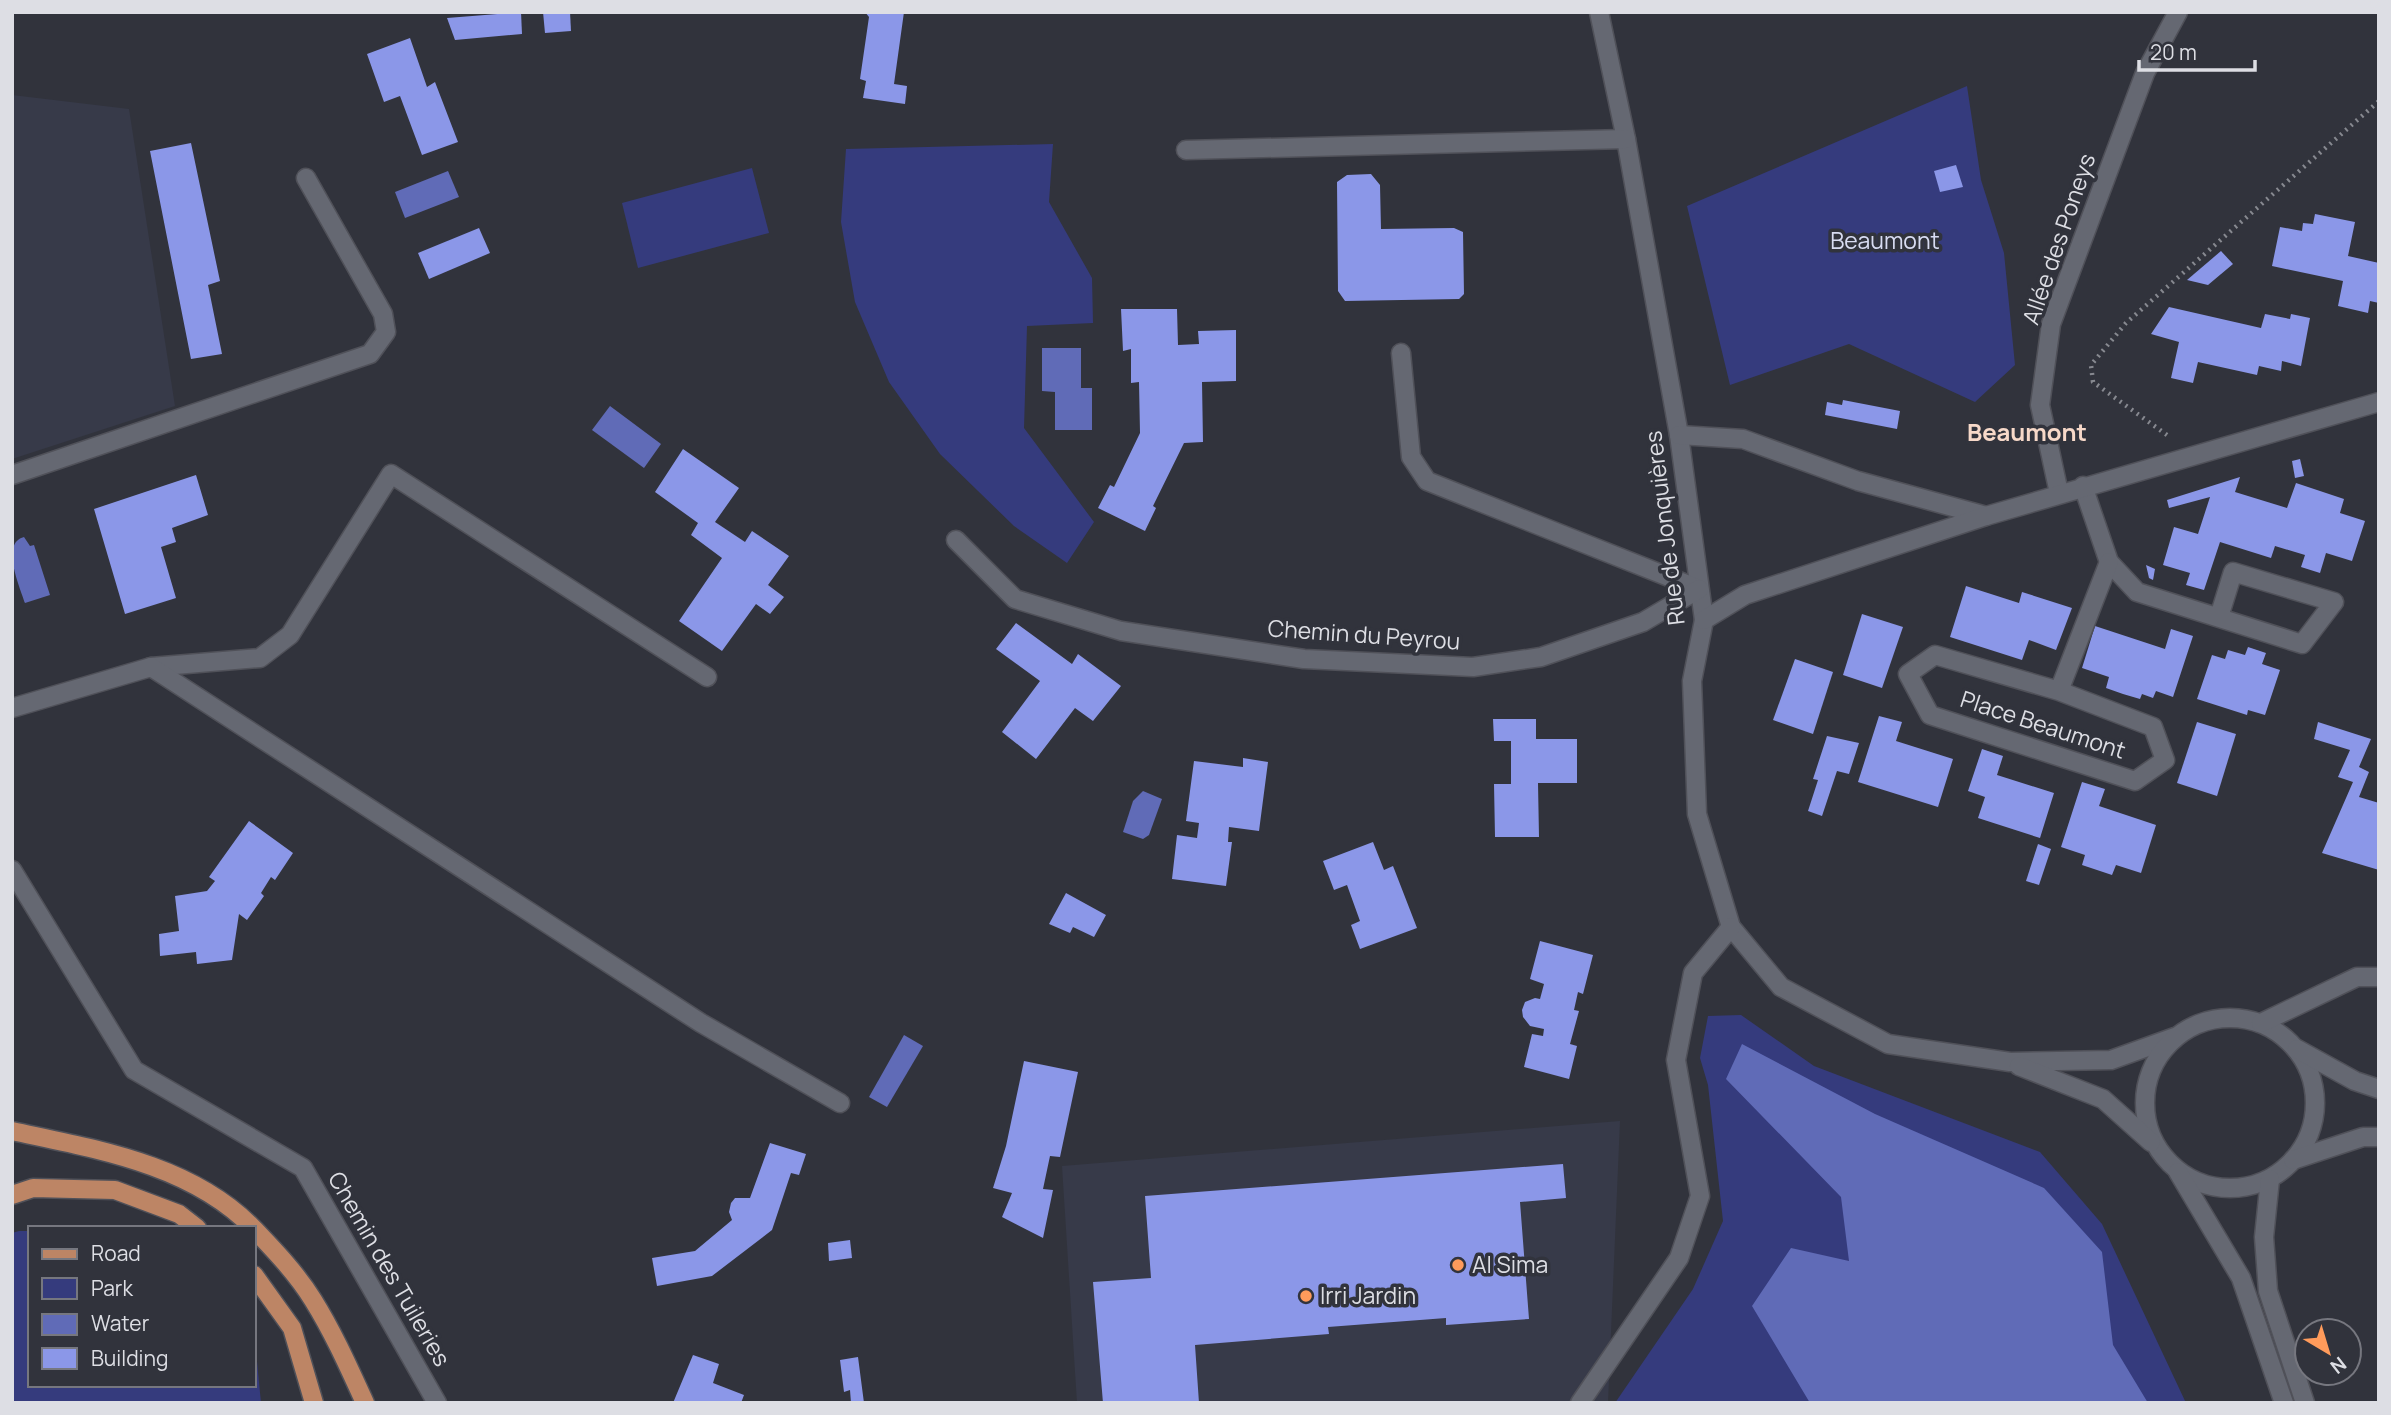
<svg xmlns="http://www.w3.org/2000/svg" width="2391" height="1415" viewBox="0 0 2391 1415" font-family="Manrope,sans-serif">
	<style>
		.built { fill: #373a49 }
		.green { fill: #353b7d }
		.water { fill: #606bb7 }
		.building { fill: #8b97e8 }
		.lines { fill: none; stroke-linecap: round; stroke-linejoin: round }
		.minor-casing { stroke: #505159; stroke-width: 21 }
		.major-casing { stroke: #505159; stroke-width: 21 }
		.path { stroke: #878990; stroke-width: 4.5; stroke-dasharray: 2 5; stroke-linecap: butt }
		.minor { stroke: #656872; stroke-width: 18 }
		.major { stroke: #bd8565; stroke-width: 18 }
		.poi-dot { fill: #ff9b5b; stroke: #31333c; stroke-width: 2.5 }
		.labels { text-anchor: middle; stroke-width: 7; stroke-linejoin: round; paint-order: stroke }
		.street-label { font-size: 23px; fill: #dddee4; stroke: #31333c }
		.park-label { font-size: 23px; fill: #d8dcf2; stroke: #31333c }
		.poi-label { font-size: 23px; fill: #dddee4; stroke: #31333c; text-anchor: start }
		.neighbourhood-label { font-size: 24px; font-weight: bold; fill: #f7d9c9; stroke: #31333c }
	</style>
	<rect width="100%" height="100%" fill="#31333c"/>
	<g class="built">
		<path d="M12,95L129,109L175,406L12,459Z"/>
		<path d="M1620,1121L1608,1403H1077L1062,1166Z"/>
	</g>
	<g class="green">
		<path d="M1967,86L1981,180L2004,253L2015,365L1975,402L1849,344L1730,385L1687,206Z"/>
		<path d="M1053,144L1049,202L1092,278L1093,323L1027,326L1024,428L1094,522L1067,563L1014,526L940,454L889,382L855,302L841,222L846,149Z"/>
		<path d="M752,168L769,233L638,268L622,203Z"/>
		<path d="M1741,1015L1814,1066L2040,1152L2102,1224L2186,1403H1615L1693,1289L1723,1221L1708,1085L1700,1058L1708,1016Z"/>
		<path d="M19,1231H30V1385H254V1347L256,1351L261,1403H12V1233Z"/>
	</g>
	<g class="water">
		<path d="M448,171L459,197L405,218L395,192Z"/>
		<path d="M1042,348H1081V388H1092V430H1055V392L1042,391Z"/>
		<path d="M610,406L661,444L644,468L592,430Z"/>
		<path d="M24,537L30,546L34,545L50,595L25,603C20,587 0,543 24,537Z"/>
		<path d="M1143,791L1162,799L1149,835L1143,839L1123,832L1133,801Z"/>
		<path d="M904,1035L923,1046L887,1107L869,1097Z"/>
		<path d="M1742,1044L1875,1114L2044,1188L2102,1252L2113,1345L2148,1403H1810L1752,1306L1791,1248L1849,1261L1841,1197L1726,1079Z"/>
	</g>
	<g class="building">
		<path d="M521,12L522,34L455,40L447,18Z"/>
		<path d="M543,12H570L571,31L545,33Z"/>
		<path d="M865,12H904L894,84L907,86L905,104L863,98L866,81L860,79L869,17Z"/>
		<path d="M410,38L427,87L435,82L458,142L422,155L400,96L384,102L367,54Z"/>
		<path d="M191,143L220,281L208,285L222,354L191,359L150,151Z"/>
		<path d="M1956,165L1963,187L1940,192L1934,171Z"/>
		<path d="M1371,174L1380,185L1381,229L1454,228L1463,232L1464,294L1459,299L1345,301L1338,291L1337,182L1347,175Z"/>
		<path d="M2315,214L2355,222L2348,256L2379,263V303L2370,301L2368,313L2338,306L2343,281L2272,266L2280,227L2302,231L2303,223L2313,224Z"/>
		<path d="M479,228L490,253L429,279L418,253Z"/>
		<path d="M2221,251L2233,264L2208,285L2187,280Z"/>
		<path d="M2169,307L2261,328L2265,314L2290,319L2291,314L2310,318L2301,366L2282,361L2281,371L2259,366L2257,375L2198,362L2193,383L2171,378L2179,342L2151,334Z"/>
		<path d="M1121,309H1177L1178,345L1199,344L1198,331L1236,330V381L1202,382L1203,442L1184,443L1153,506L1156,508L1145,531L1098,508L1110,485L1114,487L1140,433L1139,382L1131,383V349L1123,351Z"/>
		<path d="M1843,400L1900,411L1897,429L1825,415L1827,402L1842,405Z"/>
		<path d="M683,449L739,488L715,522L745,542L752,531L789,556L768,585L784,597L770,614L756,604L722,651L679,621L722,558L691,535L698,523L655,492Z"/>
		<path d="M2300,459L2304,476L2295,478L2292,461Z"/>
		<path d="M196,475L208,515L172,528L176,542L161,547L176,598L125,614L94,509Z"/>
		<path d="M2240,477L2235,492L2287,508L2296,483L2344,499L2340,513L2365,521L2352,561L2326,553L2320,573L2301,567L2305,555L2275,546L2271,558L2220,542L2204,590L2186,585L2190,573L2163,565L2174,527L2198,534L2210,497L2169,508L2167,500Z"/>
		<path d="M2146,565L2155,569L2153,580L2149,578Z"/>
		<path d="M1966,586L2019,603L2022,592L2072,608L2056,650L2029,640L2022,660L1950,637Z"/>
		<path d="M1862,614L1903,627L1882,688L1843,675Z"/>
		<path d="M1016,623L1072,664L1078,654L1121,686L1093,721L1075,708L1036,759L1002,732L1040,681L996,649Z"/>
		<path d="M2095,626L2165,649L2171,629L2193,636L2173,697L2156,691L2153,698L2142,694L2140,699L2123,694L2106,688L2109,677L2082,668Z"/>
		<path d="M2248,647L2266,653L2262,664L2280,670L2265,715L2248,710L2247,715L2197,699L2212,655L2225,659L2228,650L2245,655Z"/>
		<path d="M1795,659L1833,672L1813,734L1773,720Z"/>
		<path d="M1879,716L1902,722L1896,741L1953,759L1938,807L1858,782Z"/>
		<path d="M1493,719H1536V739H1577V783H1538L1539,837H1495L1494,784H1511V741H1494Z"/>
		<path d="M2197,722L2236,734L2217,796L2177,783Z"/>
		<path d="M2318,722L2371,739L2359,767L2369,772L2359,797L2379,803V870L2322,853L2353,782L2338,777L2350,750L2314,739Z"/>
		<path d="M1827,736L1859,743L1849,774L1837,771L1822,816L1808,811L1818,780L1813,779Z"/>
		<path d="M1982,749L2003,756L1997,775L2054,793L2040,838L1978,818L1985,797L1968,791Z"/>
		<path d="M1243,758L1268,762L1259,831L1229,827L1228,842H1232L1226,886L1172,879L1177,835L1197,838L1199,823L1186,821L1194,761L1243,767Z"/>
		<path d="M2082,782L2105,789L2099,806L2156,825L2141,873L2116,865L2112,875L2082,865L2085,855L2061,847Z"/>
		<path d="M249,821L293,853L275,880L271,877L261,893L264,896L247,920L239,914L232,960L197,964L196,952L160,956L159,934L179,931L175,896L207,891L215,881L209,877Z"/>
		<path d="M1373,842L1384,870L1393,866L1417,928L1360,949L1351,925L1360,921L1347,885L1334,890L1323,861Z"/>
		<path d="M2038,844L2051,849L2039,885L2026,881Z"/>
		<path d="M1066,893L1106,915L1094,937L1073,927L1070,933L1049,924Z"/>
		<path d="M1540,941L1593,955L1583,994L1578,992L1574,1010L1579,1011L1570,1044L1577,1046L1569,1079L1524,1067L1532,1034L1543,1036L1544,1029L1530,1026L1523,1017L1522,1010L1525,1002L1535,998L1540,999L1544,984L1530,979Z"/>
		<path d="M1024,1061L1078,1072L1060,1157L1050,1156L1043,1189L1053,1190L1043,1238L1002,1217L1012,1193L993,1188L1006,1146Z"/>
		<path d="M770,1143L806,1154L799,1175L791,1173L772,1230L712,1276L657,1286L652,1258L695,1251L732,1220L729,1212L731,1203L735,1198H750Z"/>
		<path d="M1563,1164L1566,1198L1520,1202L1529,1319L1446,1325V1318L1328,1327L1329,1334L1195,1345L1199,1403H1103L1093,1282L1151,1278L1145,1196Z"/>
		<path d="M850,1240L852,1258L829,1261L828,1243Z"/>
		<path d="M693,1355L719,1364L713,1383L744,1395L741,1403H673Z"/>
		<path d="M858,1357L864,1403H851L850,1390L844,1392L840,1360Z"/>
	</g>
	<g class="lines">
		<g class="minor-casing">
			<g id="minor">
				<path d="M1599,12L1626,139L1679,435L1704,620L1692,681L1697,814L1731,927L1781,987L1888,1044L2010,1062L2111,1060L2175,1037"/>
				<path d="M1186,150L1626,139"/>
				<path d="M1401,353L1411,457L1427,481L1699,589"/>
				<path d="M1679,435L1743,439L1858,481L1986,516"/>
				<path d="M12,475L370,354L386,332L383,314L306,178"/>
				<path d="M2083,486L2109,562L2137,592L2302,644L2334,602L2233,572L2219,617"/>
				<path d="M2059,493L2040,405L2051,324L2145,73L2178,12"/>
				<path d="M956,540L1015,599L1121,631L1304,659L1473,667L1541,657L1643,622L1699,589"/>
				<path d="M1704,620L1745,595L1986,516L2379,402"/>
				<path d="M151,667L260,658L290,635L391,474L707,677"/>
				<path d="M2059,691L2153,727L2165,760L2135,781L1930,715L1908,674L1935,655L2059,691L2109,562"/>
				<path d="M12,708L151,667L701,1023L840,1103"/>
				<path d="M12,870L134,1070L303,1168L437,1403"/>
				<circle cx="2230" cy="1103" r="85"/>
				<path d="M2261,1023L2357,977H2379"/>
				<path d="M2297,1049L2355,1081L2379,1089"/>
				<path d="M2019,1066L2103,1099L2151,1142"/>
				<path d="M2293,1160L2363,1137H2379"/>
				<path d="M2178,1172L2241,1278L2284,1403"/>
				<path d="M2270,1179L2264,1237L2268,1291L2305,1403"/>
				<path d="M1580,1403L1679,1258L1700,1196L1676,1060L1693,973L1731,927"/>
			</g>
		</g>
		<g class="major-casing">
			<g id="major">
				<path d="M12,1131C95,1149 191,1164 253,1228"/>
				<path d="M12,1195L33,1188L115,1190L179,1214L197,1228"/>
				<path d="M254,1229C275,1251 297,1274 313,1300C333,1332 349,1368 365,1403"/>
				<path d="M254,1275L292,1328L314,1403"/>
			</g>
		</g>
		<path class="path" d="M2167,435L2093,382L2091,365L2126,323L2379,101"/>
		<use href="#minor" class="minor"/>
		<use href="#major" class="major"/>
	</g>
	<g class="poi-dot">
		<circle cx="1458" cy="1265" r="7"/>
		<circle cx="1306" cy="1296" r="7"/>
	</g>
	<g class="labels">
		<g class="street-label">
			<text transform="translate(2059 239) rotate(-71)" y="8">Allée des Poneys</text>
			<text transform="translate(1665 528) rotate(-97)" y="8">Rue de Jonquières</text>
			<text transform="translate(1364 635) rotate(4)" y="8">Chemin du Peyrou</text>
			<text transform="translate(2043 725) rotate(18)" y="8">Place Beaumont</text>
			<text transform="translate(389 1269) rotate(60)" y="8">Chemin des Tuileries</text>
		</g>
		<g class="park-label">
			<text x="1885" y="249">Beaumont</text>
		</g>
		<g class="poi-label">
			<text x="1472" y="1273">Al Sima</text>
			<text x="1320" y="1304">Irri Jardin</text>
		</g>
		<g class="neighbourhood-label">
			<text x="2027" y="441">Beaumont</text>
		</g>
	</g>
	<rect width="2391" height="1415" fill="none" stroke="#dddee4" stroke-width="28"/>
	<rect x="28" y="1226" width="228" height="161" fill="#31333c" stroke="#76777f" stroke-width="2"/>
	<rect x="42" y="1249" width="35" height="10" fill="#bd8565" stroke="#76777f" stroke-width="2"/>
	<text x="91" y="1261" font-size="21" fill="#dddee4">Road</text>
	<rect x="42" y="1278" width="35" height="21" fill="#353b7d" stroke="#76777f" stroke-width="2"/>
	<text x="91" y="1296" font-size="21" fill="#dddee4">Park</text>
	<rect x="42" y="1314" width="35" height="21" fill="#606bb7" stroke="#76777f" stroke-width="2"/>
	<text x="91" y="1331" font-size="21" fill="#dddee4">Water</text>
	<rect x="42" y="1348" width="35" height="21" fill="#8b97e8" stroke="#76777f" stroke-width="2"/>
	<text x="91" y="1366" font-size="21" fill="#dddee4">Building</text>
	<g transform="translate(2328 1352) rotate(142)"><circle r="33" fill="#31333c" stroke="#76777f" stroke-width="2"/>
	<path d="M0-5L12 26L0 18L-12 26Z" fill="#ff9b5b"/>
	<text y="-10" font-size="19" font-weight="bold" text-anchor="middle" fill="#dddee4">N</text>
	</g>
	<path d="M2139 60v10h116v-10" fill="none" stroke="#dddee4" stroke-width="3.5"/>
	<text x="2150" y="60" font-size="21" fill="#dddee4" stroke="#31333c" stroke-width="5" paint-order="stroke">20 m</text>
</svg>
